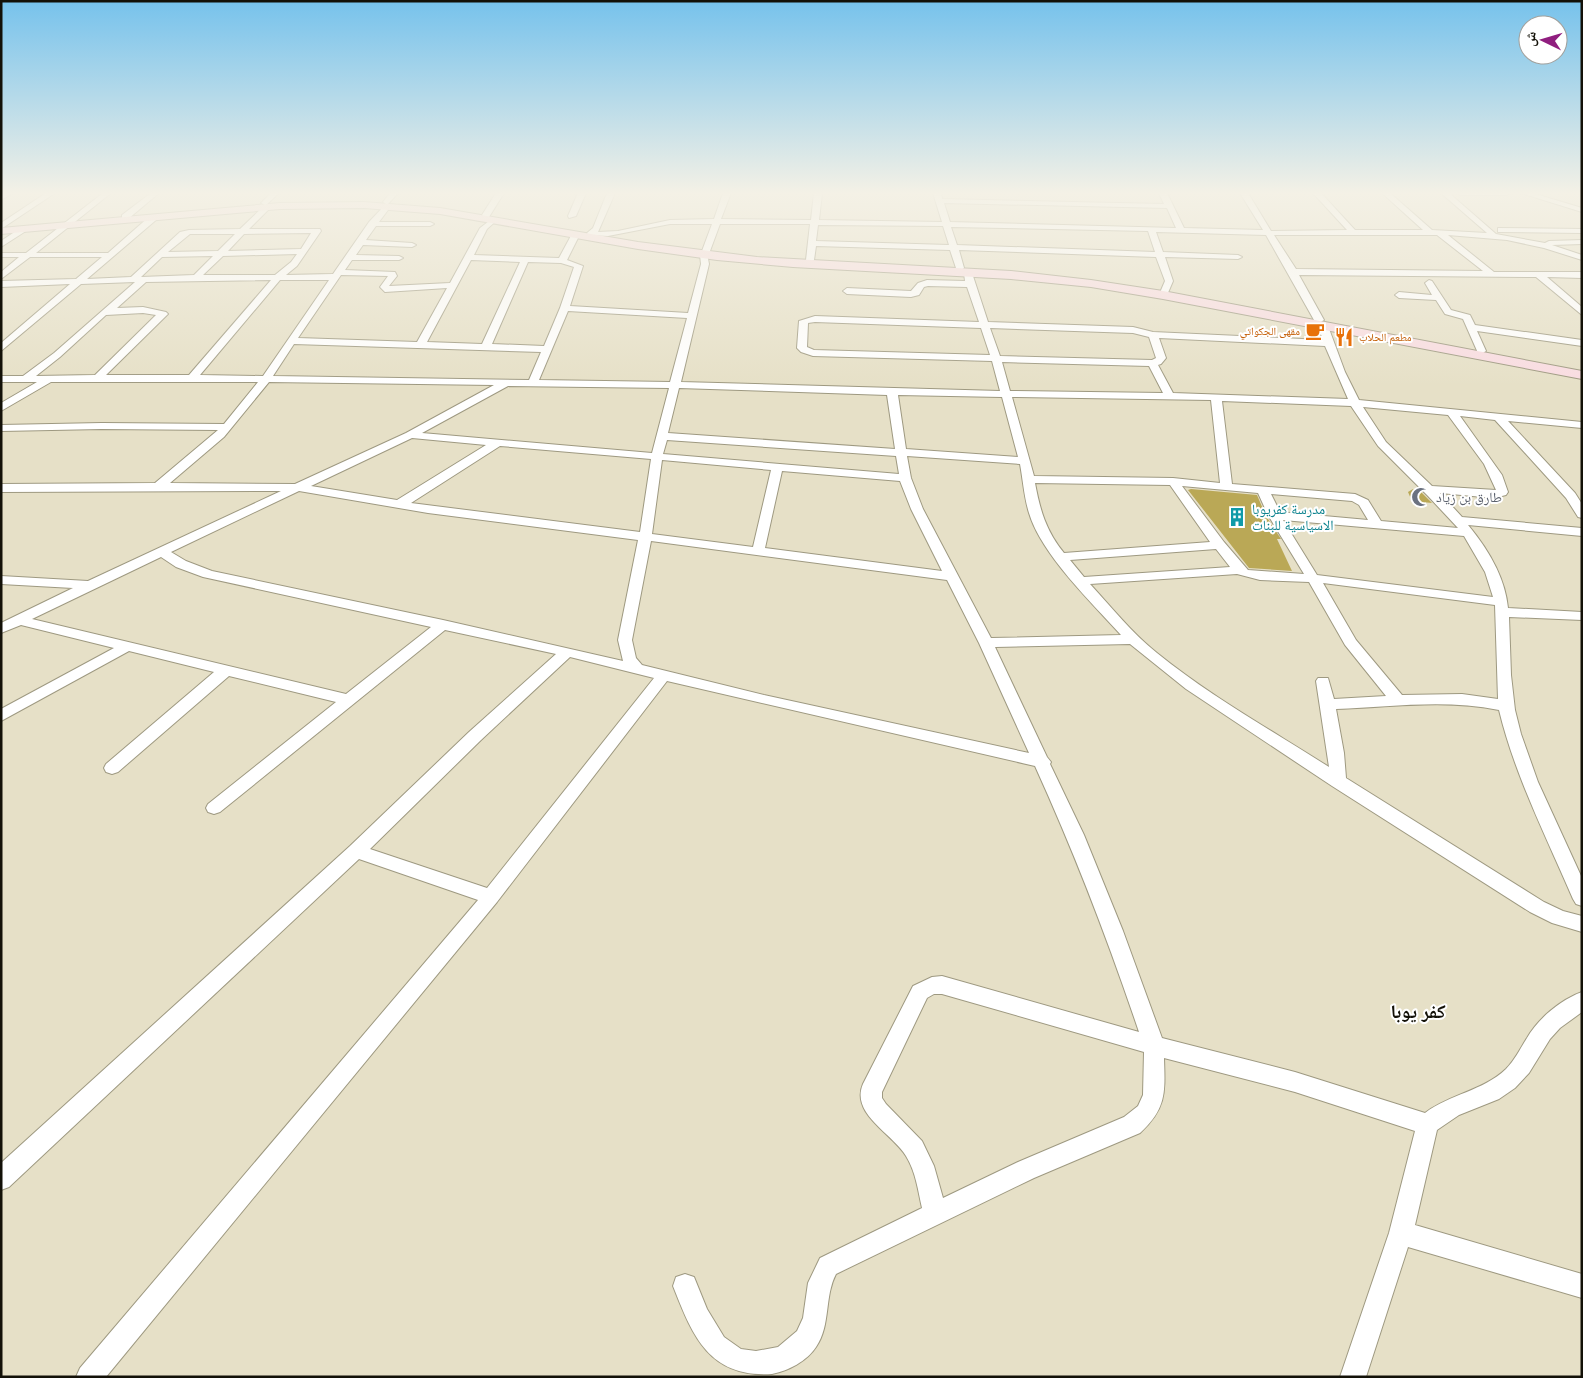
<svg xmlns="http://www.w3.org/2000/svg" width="1583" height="1378" viewBox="0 0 1583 1378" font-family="'Noto Sans','Noto Naskh Arabic',sans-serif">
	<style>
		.building { fill: #baa856 }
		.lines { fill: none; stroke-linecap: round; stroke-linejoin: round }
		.minor-casing { stroke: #9e9981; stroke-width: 2 }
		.secondary-casing { stroke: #9e9981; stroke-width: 2 }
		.minor { fill: #fff; fill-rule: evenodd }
		.secondary { fill: #f9dce1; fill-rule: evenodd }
		.labels { text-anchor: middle; stroke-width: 4; stroke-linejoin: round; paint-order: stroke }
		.far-food-label { font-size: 11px; fill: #c56008; stroke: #fff; text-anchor: end }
		.worship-label { font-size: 14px; fill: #5b616d; stroke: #fff; text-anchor: start }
		.culture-label { font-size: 14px; fill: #0d838f; stroke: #fff; text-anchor: start }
		.near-quarter-label { font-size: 19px; font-weight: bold; fill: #131108; stroke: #fff }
	</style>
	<rect width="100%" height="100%" fill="#e6e0c7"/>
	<g class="building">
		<path d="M1191,489L1257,495L1266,516L1281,539H1277L1292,571L1249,568L1188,490Z"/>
		<path d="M1413,489H1418L1432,503L1412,501L1408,492Z"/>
	</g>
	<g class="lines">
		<g class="minor-casing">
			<g id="minor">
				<path d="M4,193H13L1,200V195Z"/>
				<path d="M46,193H55L1,229V223Z"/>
				<path d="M103,193H111L36,253H108L150,216H156V220L87,279L131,277L180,232L189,230L240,229L265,205L261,203L271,193H279L266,205L270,207L269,209L249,229H320L321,231L297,266L286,275L333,274L369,222L386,204L383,202L390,193H398L388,204L391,206L379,222H430L434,224L430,226H376L366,240L412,243L416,245L412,247L363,245L356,255L399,256L403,258L399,260H352L345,270L395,272L397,276L389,286L450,283L480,228L493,218L497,220L487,229L474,255L559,258L573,232H579L580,234L567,260L583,266L570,306L688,313L701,264L700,255L703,253L702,251L712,224H670L608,236L588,235L587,233L593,228L607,193H615L598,232L618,231L670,220L714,219L723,193H731L721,219L811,220L814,193H822L819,220L942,222L933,193H941L942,199L1164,204L1159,193H1167L1184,228L1263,230L1240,193H1248L1271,231L1347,230L1313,193H1321L1355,230H1423L1382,193H1390L1432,230L1487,233L1441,193H1449L1496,234L1545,243L1549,241L1582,240V244L1552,245L1582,255V260L1544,248L1507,240L1448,235L1494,272H1582V278L1547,277L1582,307V315L1536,277L1299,275L1324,320L1319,323L1314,320L1266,235L1156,232L1163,252L1238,255L1242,257L1238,259L1165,257L1173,281L1167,295L1163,298L1159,295L1165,281L1156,257L959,250L964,268L960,271L956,268L950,250L816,246L814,260L810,262L806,260L810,224H720L710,251L707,253L709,264L681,382L1000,391L992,361L813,356L801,352L797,348L799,321L815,316L979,322L967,287L928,286L924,287L919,295L911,297L847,294L843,291L847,288L911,291L918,283L927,280L965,281L964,273L968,270L972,273L988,322L1133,327L1153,332L1323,340L1318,326L1323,323L1328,326L1345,372L1359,400L1582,422V428L1508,421L1575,493L1582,504V518L1578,517L1566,498L1495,420L1460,416L1502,475L1508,492L1506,495L1494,498L1440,493L1462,517L1582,528V536L1468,525C1488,549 1505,577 1508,608L1582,612V620L1509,617L1511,675L1515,710L1521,734L1538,782L1582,878V906L1576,904L1573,899C1546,836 1515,776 1499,710C1445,699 1390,707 1336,709L1344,753L1346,778L1544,902L1563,911L1582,916V932L1552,923L1530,912L1332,786L1186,689L1130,644L995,647L1047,757L1051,762L1050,764L1084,835L1123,931L1162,1038L1295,1072L1425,1113C1450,1094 1483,1091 1506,1069C1515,1060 1520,1049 1527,1038C1538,1019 1560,1000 1582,992V1012L1560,1028L1550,1039L1529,1073L1515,1088L1499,1099L1459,1115L1437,1130L1415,1225L1582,1274V1298L1408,1247L1366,1377H1340L1389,1233L1415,1131L1295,1092L1164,1058C1165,1092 1167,1108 1140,1133L1034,1178L836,1274C824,1297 831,1325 816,1347C807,1361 788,1371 772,1374C708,1378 692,1334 673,1286L676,1277L685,1274L694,1277L707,1309L724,1337L741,1349L756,1351L778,1347L797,1331L803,1318L808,1283L820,1258L922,1208C918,1191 916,1172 906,1156C893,1134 850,1114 863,1084L913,986L932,977L942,976L1139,1032C1108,940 1075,854 1035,766L667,681L497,902L106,1377H76L80,1368L478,900L359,859L9,1187L1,1190V1163L350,846L469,732L556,654L445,630L220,812L214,814L208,812L206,808L208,804L336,702L229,676L118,772L112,774L106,772L104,768L106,764L214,672L129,651L1,721V709L114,648L21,625L1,633V623L73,588L1,584V576L88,581L281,491L1,492V484L155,483L218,430L102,429L1,431V425L102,423L224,424L258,382H51L1,411V403L37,382H1V376H23L54,353L135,282L81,284L1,351V343L70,284L1,287V281L76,279L102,257H30L1,279V272L19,257H1V253H26ZM944,203L1167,208L1176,228L950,222ZM818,225L943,226L949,245L816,241ZM951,227L1148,231L1155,252L957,245ZM311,233L301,249L228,251L244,234ZM190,234H235L218,251L168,252ZM1274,235H1437L1483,271L1296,269ZM297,254L291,262L275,275H203L223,256ZM213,256L194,275L141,277L162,257ZM471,260L520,262L482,344L427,342ZM528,262L561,263L574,267L560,308L544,346L492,344ZM341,275L388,276L380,287L385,292L447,288L417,342L298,338ZM271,280L189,375H106L168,314L166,312L143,307L117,308L146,282ZM280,280H329L263,376L200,375ZM568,311L687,318L670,382L539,380ZM143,313L156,315L95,375L36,376L60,357L106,315ZM815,322L981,328L990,355L814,350L807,347L808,323ZM990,328L1133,333L1149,337L1156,358L1152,360L1000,356ZM1159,338L1325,346L1348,399L1173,393L1158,365L1161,364L1166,358ZM294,344L541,352L529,380L273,376ZM1002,362L1149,366L1163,393L1010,391ZM269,382L494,385L406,433L295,484L170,483L224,437ZM508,386L669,388L652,453L422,433ZM679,388L887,395L895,449L668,433ZM898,395L1002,397L1018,457L906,449ZM1012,397L1211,400L1220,483L1173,478L1034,476ZM1222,401L1351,406L1378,446L1428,496L1458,528L1381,521L1368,500L1355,494L1232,484ZM1363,407L1448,415L1484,464L1496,490L1432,486L1386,442ZM412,438L486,445L397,500L311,486ZM667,440L896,456L899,474L663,454ZM500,446L651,459L640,532L411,503ZM907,456L1020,464C1023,480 1024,497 1029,513C1041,554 1092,603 1121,635L991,638L923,509L911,478ZM662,460L771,470L753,547L652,534ZM782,471L900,481L911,509L942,571L765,548ZM1035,483L1170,485L1210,542L1064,553C1046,531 1040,510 1035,483ZM1182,486L1258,493L1268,515L1304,574L1248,570L1224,542ZM299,491L428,513L638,540L618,640L623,661L443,620L212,571L186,561L171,552ZM1271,494L1352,501L1359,505L1368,520L1280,512ZM1283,520L1464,536L1485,572L1493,597L1317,575ZM651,541L947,580L979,643L1029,753L764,695L642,665L636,658L632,640ZM1216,549L1230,567L1084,577L1070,560ZM161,557L176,567L203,577L431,627L346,694L32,619ZM1237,574L1260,580L1309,582L1345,645L1386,696L1334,699L1328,678H1318L1316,681L1329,767C1271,730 1210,696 1157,653C1132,633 1112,608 1090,584ZM1323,583L1495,605L1498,699L1462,694L1402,695L1356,640ZM570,657L654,678L487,888L370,849L481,740ZM934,994H942L1144,1052L1143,1095L1138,1106L1124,1117L1018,1162L943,1198L934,1166L922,1141L886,1104L882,1098V1092L927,998Z"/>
				<path d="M151,193H159L128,219H122V215Z"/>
				<path d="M496,193H504L489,217H483L482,215Z"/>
				<path d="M578,193H586L576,216L569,218L568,216Z"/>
				<path d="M1456,193H1510L1506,195H1460Z"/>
				<path d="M1521,193H1532L1582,208V212Z"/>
				<path d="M22,227L29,229L1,247V241Z"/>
				<path d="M1498,228L1582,229V233L1501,232H1498Z"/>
				<path d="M1429,280L1432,281L1451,310L1470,315L1475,325L1582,340V346L1477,331L1486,351L1481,354L1478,353L1463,319L1445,314L1436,300L1399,298L1395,295L1399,292L1432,295L1425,283Z"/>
			</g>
		</g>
		<g class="secondary-casing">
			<path id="secondary" d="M364,202L440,208L638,242L757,257L1011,271L1091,280L1163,291L1582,371V379L1163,299L1091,287L1011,279L793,267L717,260L638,249L440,214L364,208L280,209L1,234V228L280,203Z"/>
		</g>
		<use href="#minor" class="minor"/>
		<use href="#secondary" class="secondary"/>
	</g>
	<linearGradient id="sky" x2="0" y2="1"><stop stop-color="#76c2ec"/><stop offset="0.5" stop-color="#f4f1e6"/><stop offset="1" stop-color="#f4f1e6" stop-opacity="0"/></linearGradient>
	<rect width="1583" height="386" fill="url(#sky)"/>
	<defs>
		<g id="cafe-bare" transform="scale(1.5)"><path d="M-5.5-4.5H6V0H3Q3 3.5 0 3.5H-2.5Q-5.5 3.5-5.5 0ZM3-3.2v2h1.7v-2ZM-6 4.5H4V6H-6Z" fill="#e8710a" stroke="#fff" stroke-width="2.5" paint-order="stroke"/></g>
		<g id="restaurant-bare" transform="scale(1.5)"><path d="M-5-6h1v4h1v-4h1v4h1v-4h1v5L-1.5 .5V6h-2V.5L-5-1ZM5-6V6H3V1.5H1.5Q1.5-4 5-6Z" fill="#e8710a" stroke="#fff" stroke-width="2.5" paint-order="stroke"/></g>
		<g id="mosque-bare" transform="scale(1.5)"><path d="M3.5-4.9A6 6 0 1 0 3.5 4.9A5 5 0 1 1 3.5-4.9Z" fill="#6b7280" stroke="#fff" stroke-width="2.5" paint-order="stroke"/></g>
		<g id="building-bare" transform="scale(1.5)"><path d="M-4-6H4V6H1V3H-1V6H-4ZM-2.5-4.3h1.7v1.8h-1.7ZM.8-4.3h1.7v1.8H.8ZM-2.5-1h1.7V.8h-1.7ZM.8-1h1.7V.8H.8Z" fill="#0f9aa8" stroke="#fff" stroke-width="2.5" paint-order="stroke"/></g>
	</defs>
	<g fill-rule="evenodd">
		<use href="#cafe-bare" x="1315" y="331"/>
		<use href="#restaurant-bare" x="1344" y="337"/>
		<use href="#mosque-bare" x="1421" y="497"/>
		<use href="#building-bare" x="1237" y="517"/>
	</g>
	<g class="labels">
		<g class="far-food-label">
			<text x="1300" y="335">مقهى الجكواتي</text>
			<text x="1359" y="341" text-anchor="start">مطعم الحلاب</text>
		</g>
		<g class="worship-label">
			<text x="1436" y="502">طارق بن زياد</text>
		</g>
		<g class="culture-label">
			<text x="1252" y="514">مدرسة كفريوبا<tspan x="1252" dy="16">الاسياسية للبنات</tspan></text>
		</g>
		<g class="near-quarter-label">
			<text x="1418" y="1018">كفر يوبا</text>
		</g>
	</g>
	<rect width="1583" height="1378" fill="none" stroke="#131108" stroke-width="5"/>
	<g transform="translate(1543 40) rotate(275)"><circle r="24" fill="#ffffff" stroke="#a1a09c"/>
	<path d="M0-4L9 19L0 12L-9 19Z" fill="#901e7f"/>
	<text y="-8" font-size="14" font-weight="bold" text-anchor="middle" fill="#131108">ش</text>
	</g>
</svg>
